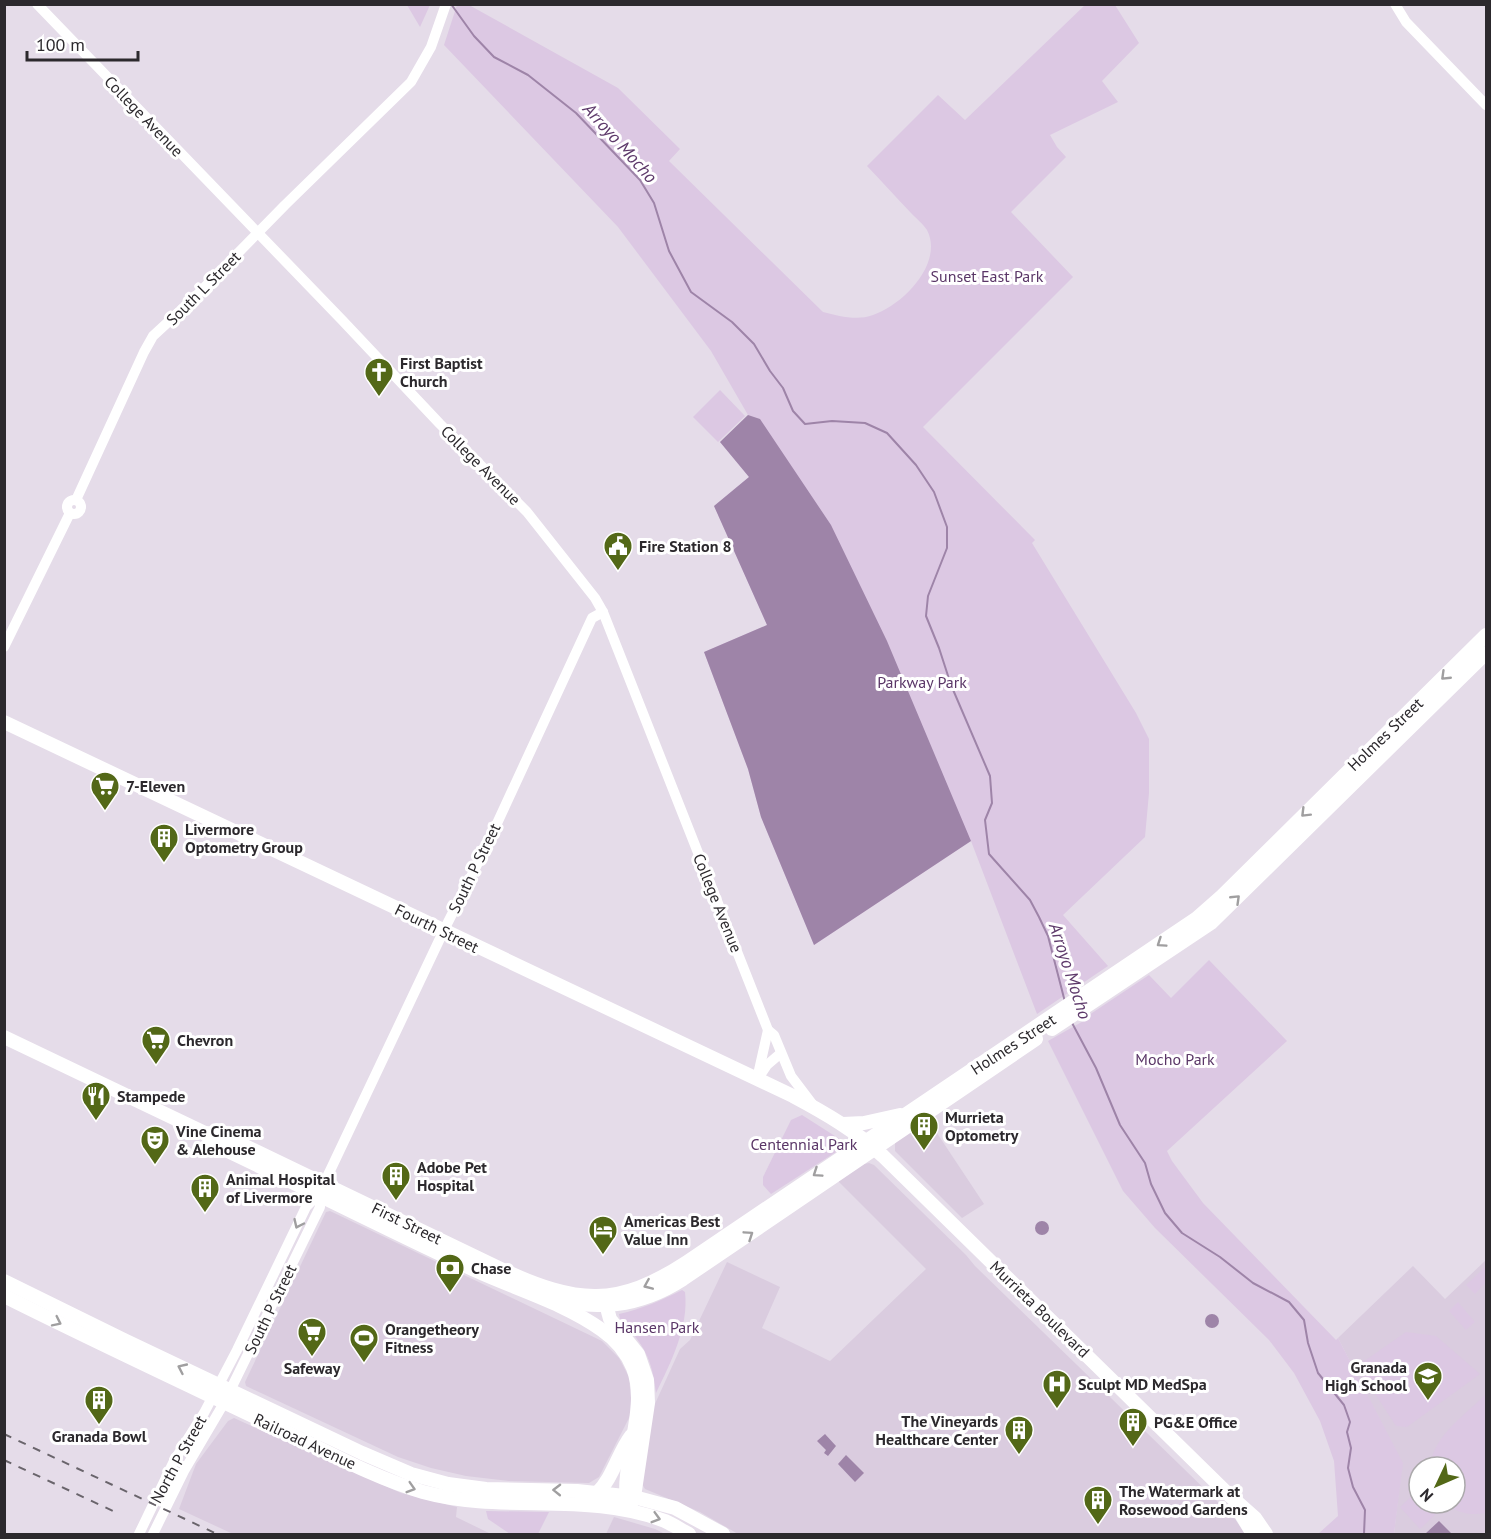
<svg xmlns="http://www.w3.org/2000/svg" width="1491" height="1539" viewBox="0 0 1491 1539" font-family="'PT Sans',sans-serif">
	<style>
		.built { fill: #daccdf; fill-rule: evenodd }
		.green { fill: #dcc8e3 }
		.water { fill: #9e84a8 }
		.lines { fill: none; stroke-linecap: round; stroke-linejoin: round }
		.stream { stroke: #9e84a8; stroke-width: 2 }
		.minor { stroke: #fff; stroke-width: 10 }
		.major { stroke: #fff; stroke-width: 14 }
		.rail { stroke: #69646b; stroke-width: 2; stroke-dasharray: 8 8; stroke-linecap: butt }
		.oneway { stroke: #a09fa0 }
		.labels { text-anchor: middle; stroke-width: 6; stroke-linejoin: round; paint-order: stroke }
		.street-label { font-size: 16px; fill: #2c292d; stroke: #fff }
		.park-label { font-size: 16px; fill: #5a3667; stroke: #fff }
		.poi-label { font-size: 16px; font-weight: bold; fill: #2c292d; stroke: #fff; text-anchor: start }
		.water-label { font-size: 18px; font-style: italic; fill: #5e3a6b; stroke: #fff }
	</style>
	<rect width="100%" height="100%" fill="#e5dce9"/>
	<g class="built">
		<path d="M927,1118L984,1204L962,1218L895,1151V1141Z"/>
		<path d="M869,1163L874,1165L966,1255L975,1266L1216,1500L1235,1519L1245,1534H738L700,1512L645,1489L642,1484L654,1406L680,1349L690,1340L727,1262L780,1287L762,1328L830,1361L926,1269L838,1181L864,1164Z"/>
		<path d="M330,1211L602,1341L619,1358L629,1377L631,1399L630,1416L599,1477L589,1483L509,1481L466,1476L431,1468L398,1457L246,1386L245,1382L326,1212Z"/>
		<path d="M1486,1260V1534H1394L1402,1463L1338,1338L1413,1266L1445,1299ZM1419,1467H1455V1503H1419Z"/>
		<path d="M234,1418L401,1493L457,1507L456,1517L491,1534H233L179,1509L196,1464L228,1421Z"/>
		<path d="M614,1517L655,1529L665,1534H606Z"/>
	</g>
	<g class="green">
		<path d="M407,5H430L420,27Z"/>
		<path d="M457,5H469L618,88L680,149L669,161L823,312C839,316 857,321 873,315C903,305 944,263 927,230C923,224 916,218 911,213C896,197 882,182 867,166L938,95L965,120L1085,5H1115L1139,43L1102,81L1118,102L1050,135L1057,147L1066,157L1011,212L1073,277L923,427L1035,540L1032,543L1136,713L1149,739V793L1145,837L1063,915L1108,966L1037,1014L971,841L814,945L761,817L748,769L704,652L767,625L714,506L749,477L720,442L748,415L711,351L618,227L444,45Z"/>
		<path d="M720,390L745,416L718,442L693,417Z"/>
		<path d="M1209,960L1287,1041L1167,1151L1172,1161L1203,1203L1336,1340L1338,1338L1403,1463L1394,1534H1318L1338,1516L1334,1461L1320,1421L1294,1373L1269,1340L1155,1228L1123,1191L1048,1041L1087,1019L1086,1017L1149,975L1171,998Z"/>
		<path d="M802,1115L838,1138L841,1141L842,1148L771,1194L763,1185V1177L791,1120Z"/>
		<path d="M1485,1267L1486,1282L1475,1294L1466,1285Z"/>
		<path d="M682,1290L685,1292C689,1327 671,1362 656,1393C652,1358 644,1345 620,1319L619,1314C642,1309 662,1300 682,1290Z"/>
		<path d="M1458,1302L1475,1322L1466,1330L1449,1311Z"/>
		<path d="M1406,1332L1436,1336L1480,1374L1407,1427L1396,1426L1357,1366Z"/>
		<path d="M1486,1394V1513C1471,1516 1457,1513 1445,1503H1455V1467H1430C1433,1436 1465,1415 1486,1394Z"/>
		<path d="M1419,1489V1503H1433L1440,1510L1420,1529L1400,1507Z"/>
		<path d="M486,1511L549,1512L538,1534H510L488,1519Z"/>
	</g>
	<g class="water">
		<path d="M748,415L760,419L831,525L887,641L971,841L814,945L761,817L748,769L704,652L767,625L714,506L749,477L720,442Z"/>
		<circle cx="1042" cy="1228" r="7"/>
		<circle cx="1212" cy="1321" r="7"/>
		<path d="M825,1434L836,1446L828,1456L824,1453L826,1450L817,1441Z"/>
		<path d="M846,1455L864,1473L855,1482L838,1464Z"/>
		<path d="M1439,1521L1452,1534H1425Z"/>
	</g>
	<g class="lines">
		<g class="stream">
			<path d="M451,4L474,36L494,57L528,75L576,113L640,180L654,203L669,251L691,292L732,322L754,344L770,371L783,388L793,411L805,424L832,421L865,423L887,433L916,465L934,492L947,527V548L928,596L926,616L939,648L951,685L990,776L992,803L985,820L989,854L1030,900L1039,917L1048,936L1065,1002"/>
			<path d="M1071,1021L1096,1068L1120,1125L1145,1163L1151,1184L1165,1213L1182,1233L1220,1257L1253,1283L1289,1302L1304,1320L1308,1343L1318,1373L1344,1405L1350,1422L1347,1432L1351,1448L1348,1468L1353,1487L1365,1510L1364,1534"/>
		</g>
		<g class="minor">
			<path d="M37,4L342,320L440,424L527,512L595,598L603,612L768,1030L774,1035L791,1076L813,1105"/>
			<path d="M1395,4L1406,22L1486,105"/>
			<circle cx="74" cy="507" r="7"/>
			<path d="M76,500L144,352L153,336L193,299L285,205L411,82L431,47L446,4"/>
			<path d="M4,647L70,513"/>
			<path d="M761,1074L767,1065L781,1053"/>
			<path d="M757,1079L768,1030"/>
			<path d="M139,1534L174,1461L204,1413L237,1350L306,1207L319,1194L444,930L487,845L592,618L603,612"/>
			<path d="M153,1534L184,1471L224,1403L320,1207L319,1194"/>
		</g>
		<g class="major">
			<path d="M4,722L793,1096C825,1113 856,1131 883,1156L1228,1494L1255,1518L1266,1534"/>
			<path d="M1052,1029L1211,923L1486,653"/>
			<path d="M4,1037L205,1133L220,1134L503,1270C577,1304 617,1308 687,1262L1197,918L1222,896L1486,635"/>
			<path d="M843,1124L864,1123L900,1115"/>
			<path d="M205,1133L215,1145C300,1185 384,1228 470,1268C512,1288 563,1302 602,1330C615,1339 627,1353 633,1368C649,1408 621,1460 627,1503"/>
			<path d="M4,1281L124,1340L362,1453L411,1474L448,1484L486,1489L577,1491L634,1497L675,1508L723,1534"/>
			<path d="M4,1296C94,1341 184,1383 274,1426C323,1449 371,1477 423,1492C503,1514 588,1491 665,1521C674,1525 681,1530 689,1534"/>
			<path d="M604,1297L610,1319L638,1354L647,1380L648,1403L634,1497L631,1504"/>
			<path d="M545,1299C597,1310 638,1308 683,1279L1036,1039"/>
			<path d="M597,1493C613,1478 618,1453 631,1436"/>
			<path d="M1236,1506L1253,1534"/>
		</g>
		<g class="rail">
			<path d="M4,1434L217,1534"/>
			<path d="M4,1460L113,1511"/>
		</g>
	</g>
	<defs><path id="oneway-chevron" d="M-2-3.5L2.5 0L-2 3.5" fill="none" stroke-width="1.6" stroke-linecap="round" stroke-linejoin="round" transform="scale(1.5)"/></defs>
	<g class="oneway">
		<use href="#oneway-chevron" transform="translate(1445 676) rotate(136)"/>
		<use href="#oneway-chevron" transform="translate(1305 813) rotate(135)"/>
		<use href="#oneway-chevron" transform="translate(1236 899) rotate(-44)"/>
		<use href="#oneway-chevron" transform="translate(1161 943) rotate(146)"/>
		<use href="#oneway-chevron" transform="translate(817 1173) rotate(146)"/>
		<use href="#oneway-chevron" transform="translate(298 1224) rotate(115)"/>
		<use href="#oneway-chevron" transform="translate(749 1235) rotate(-34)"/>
		<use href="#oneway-chevron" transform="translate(648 1285) rotate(157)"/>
		<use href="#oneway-chevron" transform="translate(57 1322) rotate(26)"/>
		<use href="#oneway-chevron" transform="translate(182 1368) rotate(-155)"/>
		<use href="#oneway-chevron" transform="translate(411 1488) rotate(17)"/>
		<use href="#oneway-chevron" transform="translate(557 1490) rotate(-179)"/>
		<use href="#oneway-chevron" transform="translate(656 1518) rotate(16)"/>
	</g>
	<defs>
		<g id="church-pin" transform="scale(1.5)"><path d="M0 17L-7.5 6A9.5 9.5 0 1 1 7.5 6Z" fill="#536817" stroke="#fff"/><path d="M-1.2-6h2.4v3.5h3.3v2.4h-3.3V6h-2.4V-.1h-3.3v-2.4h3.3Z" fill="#fff"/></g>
		<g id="civic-pin" transform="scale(1.5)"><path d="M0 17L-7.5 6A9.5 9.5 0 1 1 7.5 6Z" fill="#536817" stroke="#fff"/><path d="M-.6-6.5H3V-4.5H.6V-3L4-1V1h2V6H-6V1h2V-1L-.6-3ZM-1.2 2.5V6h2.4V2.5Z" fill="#fff"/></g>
		<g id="supermarket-pin" transform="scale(1.5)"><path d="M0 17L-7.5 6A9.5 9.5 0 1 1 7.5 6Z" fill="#536817" stroke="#fff"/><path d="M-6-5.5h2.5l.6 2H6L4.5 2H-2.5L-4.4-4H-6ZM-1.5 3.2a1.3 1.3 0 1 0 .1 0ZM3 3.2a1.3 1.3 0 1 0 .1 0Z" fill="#fff"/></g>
		<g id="building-pin" transform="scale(1.5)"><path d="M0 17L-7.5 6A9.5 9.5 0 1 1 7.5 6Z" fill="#536817" stroke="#fff"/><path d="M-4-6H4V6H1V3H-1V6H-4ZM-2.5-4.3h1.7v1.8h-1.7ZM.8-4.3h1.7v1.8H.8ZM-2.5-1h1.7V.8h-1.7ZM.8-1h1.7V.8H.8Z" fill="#fff"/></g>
		<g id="restaurant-pin" transform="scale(1.5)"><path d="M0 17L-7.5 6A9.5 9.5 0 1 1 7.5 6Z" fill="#536817" stroke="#fff"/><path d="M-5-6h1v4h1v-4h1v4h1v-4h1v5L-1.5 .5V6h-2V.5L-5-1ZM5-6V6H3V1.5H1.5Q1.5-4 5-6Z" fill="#fff"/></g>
		<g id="theatre-pin" transform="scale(1.5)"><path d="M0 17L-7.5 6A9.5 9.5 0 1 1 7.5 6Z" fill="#536817" stroke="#fff"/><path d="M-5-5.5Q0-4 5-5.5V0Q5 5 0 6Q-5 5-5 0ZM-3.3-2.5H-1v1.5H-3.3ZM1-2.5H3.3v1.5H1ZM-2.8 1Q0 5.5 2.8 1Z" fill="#fff"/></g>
		<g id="hotel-pin" transform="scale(1.5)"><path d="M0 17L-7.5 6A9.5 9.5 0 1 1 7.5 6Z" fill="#536817" stroke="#fff"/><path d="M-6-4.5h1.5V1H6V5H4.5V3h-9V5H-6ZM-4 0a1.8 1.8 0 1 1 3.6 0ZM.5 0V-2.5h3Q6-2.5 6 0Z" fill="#fff"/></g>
		<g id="bank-pin" transform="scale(1.5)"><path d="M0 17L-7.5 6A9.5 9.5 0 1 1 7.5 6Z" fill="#536817" stroke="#fff"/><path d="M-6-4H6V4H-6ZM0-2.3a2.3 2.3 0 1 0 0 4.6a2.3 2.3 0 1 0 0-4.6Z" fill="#fff"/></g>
		<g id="stadium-pin" transform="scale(1.5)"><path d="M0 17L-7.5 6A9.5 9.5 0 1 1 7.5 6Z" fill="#536817" stroke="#fff"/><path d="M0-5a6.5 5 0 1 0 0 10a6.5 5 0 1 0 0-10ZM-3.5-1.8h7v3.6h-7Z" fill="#fff"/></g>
		<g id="school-pin" transform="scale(1.5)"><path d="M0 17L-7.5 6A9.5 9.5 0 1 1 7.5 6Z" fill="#536817" stroke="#fff"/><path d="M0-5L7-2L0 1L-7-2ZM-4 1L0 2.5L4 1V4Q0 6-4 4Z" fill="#fff"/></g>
		<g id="hospital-pin" transform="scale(1.5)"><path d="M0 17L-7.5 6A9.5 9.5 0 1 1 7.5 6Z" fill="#536817" stroke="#fff"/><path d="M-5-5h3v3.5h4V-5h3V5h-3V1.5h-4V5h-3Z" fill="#fff"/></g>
	</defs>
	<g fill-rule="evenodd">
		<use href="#church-pin" x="379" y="372"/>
		<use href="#civic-pin" x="618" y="546"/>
		<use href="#supermarket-pin" x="105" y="786"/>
		<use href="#building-pin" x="164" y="838"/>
		<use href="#supermarket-pin" x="156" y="1040"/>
		<use href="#restaurant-pin" x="96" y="1096"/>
		<use href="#building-pin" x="924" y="1126"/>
		<use href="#theatre-pin" x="155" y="1140"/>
		<use href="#building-pin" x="396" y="1176"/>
		<use href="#building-pin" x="205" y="1188"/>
		<use href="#hotel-pin" x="603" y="1230"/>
		<use href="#bank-pin" x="450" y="1268"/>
		<use href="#supermarket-pin" x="312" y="1332"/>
		<use href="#stadium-pin" x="364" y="1338"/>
		<use href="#school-pin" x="1428" y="1376"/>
		<use href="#hospital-pin" x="1057" y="1384"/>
		<use href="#building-pin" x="99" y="1400"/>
		<use href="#building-pin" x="1133" y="1422"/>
		<use href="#building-pin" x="1019" y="1430"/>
		<use href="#building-pin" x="1098" y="1500"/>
	</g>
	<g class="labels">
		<g class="street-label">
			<text transform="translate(144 116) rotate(46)" y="6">College Avenue</text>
			<text transform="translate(203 288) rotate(-45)" y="6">South L Street</text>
			<text transform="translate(481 465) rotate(45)" y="6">College Avenue</text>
			<text transform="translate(1385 734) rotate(-44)" y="6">Holmes Street</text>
			<text transform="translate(474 868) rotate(-64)" y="6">South P Street</text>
			<text transform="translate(718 903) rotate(68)" y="6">College Avenue</text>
			<text transform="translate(437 928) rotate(26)" y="6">Fourth Street</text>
			<text transform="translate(1013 1044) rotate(-33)" y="6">Holmes Street</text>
			<text transform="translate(407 1223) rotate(26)" y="6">First Street</text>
			<text transform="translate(270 1309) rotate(-64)" y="6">South P Street</text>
			<text transform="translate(1040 1309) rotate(44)" y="6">Murrieta Boulevard</text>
			<text transform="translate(305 1441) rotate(25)" y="6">Railroad Avenue</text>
			<text transform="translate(178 1459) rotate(-61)" y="6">North P Street</text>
		</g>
		<g class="park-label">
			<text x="987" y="282">Sunset East Park</text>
			<text x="922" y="688">Parkway Park</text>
			<text x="1175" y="1065">Mocho Park</text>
			<text x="804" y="1150">Centennial Park</text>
			<text x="657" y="1333">Hansen Park</text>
		</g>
		<g class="poi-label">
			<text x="400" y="369">First Baptist<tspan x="400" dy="18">Church</tspan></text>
			<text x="639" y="552">Fire Station 8</text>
			<text x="126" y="792">7-Eleven</text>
			<text x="185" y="835">Livermore<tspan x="185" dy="18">Optometry Group</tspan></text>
			<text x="177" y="1046">Chevron</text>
			<text x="117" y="1102">Stampede</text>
			<text x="945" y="1123">Murrieta<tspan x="945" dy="18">Optometry</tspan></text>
			<text x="176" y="1137">Vine Cinema<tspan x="176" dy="18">&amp; Alehouse</tspan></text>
			<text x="417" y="1173">Adobe Pet<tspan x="417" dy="18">Hospital</tspan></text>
			<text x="226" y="1185">Animal Hospital<tspan x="226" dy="18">of Livermore</tspan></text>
			<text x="624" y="1227">Americas Best<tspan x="624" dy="18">Value Inn</tspan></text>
			<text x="471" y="1274">Chase</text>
			<text x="385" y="1335">Orangetheory<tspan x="385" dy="18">Fitness</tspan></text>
			<text x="1407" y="1373" text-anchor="end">Granada<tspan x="1407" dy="18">High School</tspan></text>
			<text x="312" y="1374" text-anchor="middle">Safeway</text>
			<text x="1078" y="1390">Sculpt MD MedSpa</text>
			<text x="998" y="1427" text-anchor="end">The Vineyards<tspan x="998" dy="18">Healthcare Center</tspan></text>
			<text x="1154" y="1428">PG&amp;E Office</text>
			<text x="99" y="1442" text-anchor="middle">Granada Bowl</text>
			<text x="1119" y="1497">The Watermark at<tspan x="1119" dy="18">Rosewood Gardens</tspan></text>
		</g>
		<g class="water-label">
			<text transform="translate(620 143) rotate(48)" y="6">Arroyo Mocho</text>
			<text transform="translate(1070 971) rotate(72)" y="6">Arroyo Mocho</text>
		</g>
	</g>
	<rect width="1491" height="1539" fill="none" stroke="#2c292d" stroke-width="12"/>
	<g transform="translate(1437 1485) rotate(226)"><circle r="28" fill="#ffffff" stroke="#aba9ab" stroke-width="1.5"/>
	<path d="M0-4.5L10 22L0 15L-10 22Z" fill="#536817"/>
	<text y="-9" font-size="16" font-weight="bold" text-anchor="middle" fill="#2c292d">N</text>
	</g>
	<path d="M27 51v9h111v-9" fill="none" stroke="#2c292d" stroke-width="3"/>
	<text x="36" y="51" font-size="18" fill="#2c292d" stroke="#ffffff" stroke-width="4.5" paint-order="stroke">100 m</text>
</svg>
